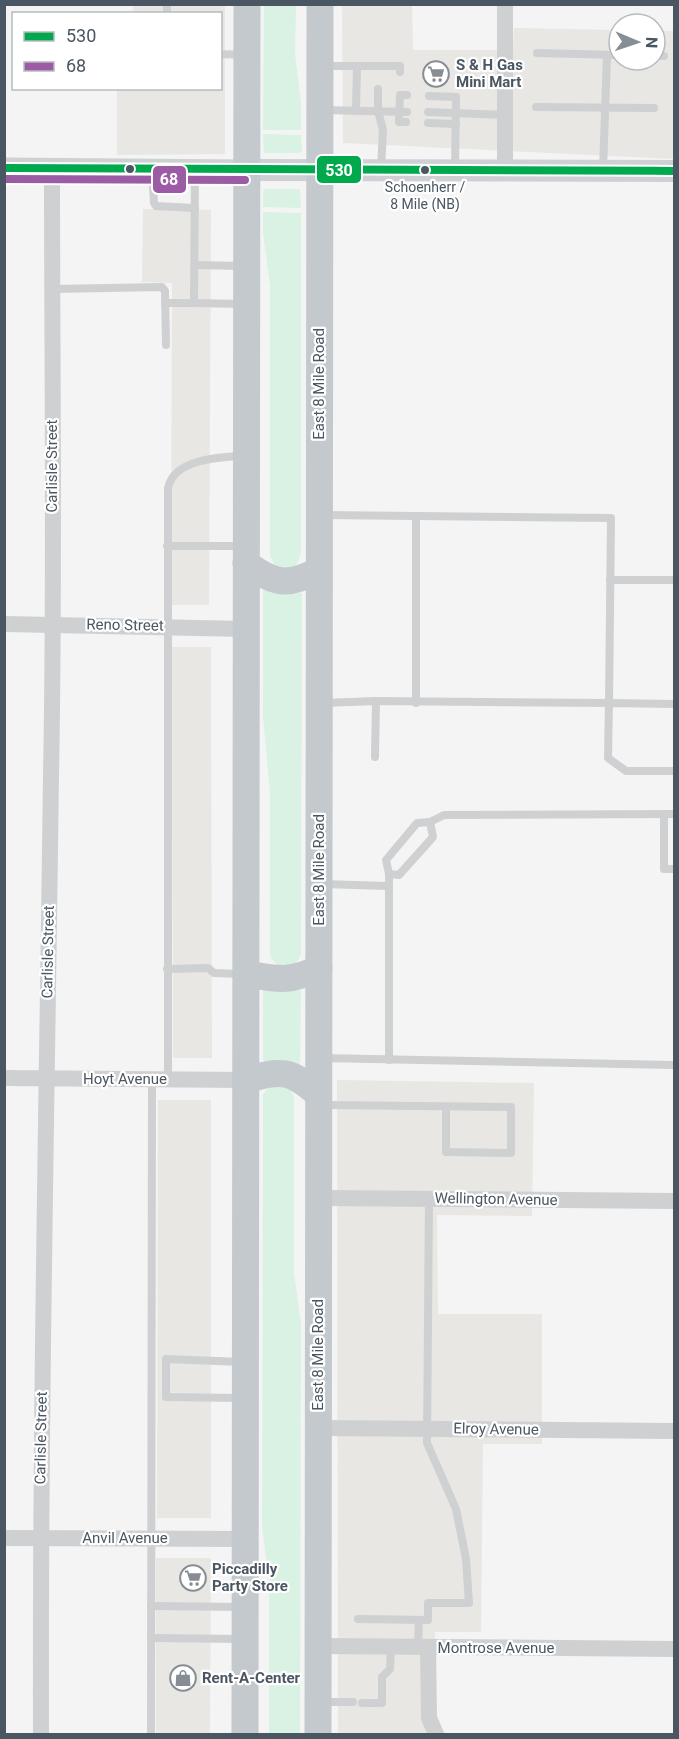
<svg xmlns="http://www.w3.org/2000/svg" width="679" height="1739" viewBox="0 0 679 1739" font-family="Roboto,sans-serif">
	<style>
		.commercial { fill: #e8e7e3 }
		.green { fill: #d9f2e3 }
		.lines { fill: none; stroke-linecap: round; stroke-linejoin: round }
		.service { stroke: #ced0d2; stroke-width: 8 }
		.minor { stroke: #ced0d2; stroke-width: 16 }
		.tertiary { stroke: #ced0d2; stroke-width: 21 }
		.secondary { stroke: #ced0d4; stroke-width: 22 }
		.trunk { stroke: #c4c9cd; stroke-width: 27 }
		.bus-1-casing { stroke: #fff; stroke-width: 12 }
		.bus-2-casing { stroke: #fff; stroke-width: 12 }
		.bus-1 { stroke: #00a94e; stroke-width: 8 }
		.bus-2 { stroke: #9b5ba5; stroke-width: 8 }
		.bus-dot { fill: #4a5661; stroke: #fff; stroke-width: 2 }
		.labels { text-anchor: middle; stroke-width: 4.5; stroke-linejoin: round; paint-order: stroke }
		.bus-label { font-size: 14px; fill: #4a5661; stroke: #fff }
		.poi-label { font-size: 15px; font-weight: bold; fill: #4a5661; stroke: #fff; text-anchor: start }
		.street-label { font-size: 15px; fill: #4a5661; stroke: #fff }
		.line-badge { stroke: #fff; stroke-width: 2 }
		.badge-label { font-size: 16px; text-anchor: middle; font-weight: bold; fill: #fff }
	</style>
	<rect width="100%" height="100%" fill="#f4f4f4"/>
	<g class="commercial">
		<path d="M133,5H225V154L117,155V89L220,88V14L133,13Z"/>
		<path d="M342,5H412L413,50H513L514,28L619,30V60H655V31H674V159L343,143Z"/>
		<path d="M143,209L211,210L209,605H171L172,283L142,282Z"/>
		<path d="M172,647H211L212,1058H173Z"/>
		<path d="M337,1080L534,1083L532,1216L437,1215L438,1314H542V1444H483L481,1632H435V1734H338Z"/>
		<path d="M158,1100H211V1518H157Z"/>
		<path d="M156,1558H211L210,1734H156Z"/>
	</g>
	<g class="green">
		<path d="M264,5H296L295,54L301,103V130H263Z"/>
		<path d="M263,134L301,135L302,151L300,153H264Z"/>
		<path d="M265,189H300L301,208L263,207V191Z"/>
		<path d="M263,212L301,213V553L297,565L287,570L275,566L270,555V286L263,233Z"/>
		<path d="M263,588L300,592L302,594L301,948V955L295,965L278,966L271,958L270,952V792L263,717Z"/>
		<path d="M263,989L301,990L300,1065L281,1060L266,1062L263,1060Z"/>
		<path d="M276,1083L290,1089L294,1097V1273L301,1324L300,1734H269V1584L262,1525L263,1095L269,1086Z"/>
	</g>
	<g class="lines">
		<g class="service">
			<path d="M167,4V14"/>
			<path d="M537,53L619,55"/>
			<path d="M220,54L244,55"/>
			<path d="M655,55L664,56"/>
			<path d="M324,66H400V72"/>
			<path d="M378,89V111L383,130L381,169"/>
			<path d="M429,96L456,97L455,169"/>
			<path d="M536,107L654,108"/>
			<path d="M323,110L407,112"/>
			<path d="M356,111L357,66"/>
			<path d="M428,112L505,115"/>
			<path d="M406,122H399L400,95H407"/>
			<path d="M428,123L456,124"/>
			<path d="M152,170L154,203L156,206L195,208"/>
			<path d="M603,170L607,55"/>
			<path d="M195,171L194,303L244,304"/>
			<path d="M195,265L242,266"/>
			<path d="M52,289L162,287L165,291L166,345"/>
			<path d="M165,303H194"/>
			<path d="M322,515L611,518L609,703L376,701L322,703"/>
			<path d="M167,546H242"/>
			<path d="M610,580H674"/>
			<path d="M416,703V516"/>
			<path d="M674,704L609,703L608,758L626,771H674"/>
			<path d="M375,757L376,701"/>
			<path d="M664,814V869H674"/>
			<path d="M389,874L399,875L433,837L430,822"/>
			<path d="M322,884L388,886"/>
			<path d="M167,969L208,968L214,973L243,974"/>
			<path d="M321,1058L674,1065"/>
			<path d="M389,1060V874L386,860L417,823L430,822L444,815L674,814"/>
			<path d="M168,1079V488C174,459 219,457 242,456"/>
			<path d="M322,1105L511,1107V1153L446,1152V1107"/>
			<path d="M241,1398L166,1397V1359L242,1362"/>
			<path d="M151,1606L242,1607"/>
			<path d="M358,1619L428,1620V1603H469L466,1559L456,1509L427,1443L429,1199"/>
			<path d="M151,1638L241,1639"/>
			<path d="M418,1647L419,1620"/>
			<path d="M321,1702H353"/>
			<path d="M362,1703H382V1677L390,1669L391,1647"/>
			<path d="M151,1734L152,1079"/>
		</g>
		<g class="minor">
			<path d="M505,4V170"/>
			<path d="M4,624L246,629"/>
			<path d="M4,1078L245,1080"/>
			<path d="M318,1198L674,1201"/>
			<path d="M318,1428L674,1431"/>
			<path d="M4,1538L245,1539"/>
			<path d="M318,1646L674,1649"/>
			<path d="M428,1647L429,1718L436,1734"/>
			<path d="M41,1734C40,1415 47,1095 51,775C55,573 52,371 52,169"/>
		</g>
		<path class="tertiary" d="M4,168L245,170"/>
		<path class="secondary" d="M245,170L674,171"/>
		<g class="trunk">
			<path d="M246,563C273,584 288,587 319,570"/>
			<path d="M246,974C277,979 289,983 319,968"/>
			<path d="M245,1080C282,1070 289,1069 318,1094"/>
			<path d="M245,1734L247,4"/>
			<path d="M318,1734L320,4"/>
		</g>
		<g class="bus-1-casing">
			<path id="bus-1" d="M4,168C228,171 451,169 674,171"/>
		</g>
		<g class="bus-2-casing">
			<path id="bus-2" d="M4,179L245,180"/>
		</g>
		<use href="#bus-1" class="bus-1"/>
		<use href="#bus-2" class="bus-2"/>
	</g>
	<defs>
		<g id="supermarket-ring" transform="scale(1.35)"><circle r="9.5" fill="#fff" stroke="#868d94" stroke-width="1.5"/><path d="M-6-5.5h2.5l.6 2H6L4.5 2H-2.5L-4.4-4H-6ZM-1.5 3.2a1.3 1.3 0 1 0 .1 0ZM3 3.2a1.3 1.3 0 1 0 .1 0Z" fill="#868d94"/></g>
		<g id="shop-ring" transform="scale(1.35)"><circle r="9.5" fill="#fff" stroke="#868d94" stroke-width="1.5"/><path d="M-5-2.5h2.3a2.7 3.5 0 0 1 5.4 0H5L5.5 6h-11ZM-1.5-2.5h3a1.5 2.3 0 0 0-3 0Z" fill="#868d94"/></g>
	</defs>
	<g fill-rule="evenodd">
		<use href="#supermarket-ring" x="436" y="74"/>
		<use href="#supermarket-ring" x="193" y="1578"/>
		<use href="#shop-ring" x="183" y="1678"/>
	</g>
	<g class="bus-dot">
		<circle cx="130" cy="169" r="5"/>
		<circle cx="425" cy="170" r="5"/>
	</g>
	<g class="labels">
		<g class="bus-label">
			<text x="425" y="192">Schoenherr /<tspan x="425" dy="17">8 Mile (NB)</tspan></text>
		</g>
		<g class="poi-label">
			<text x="456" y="70">S &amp; H Gas<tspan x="456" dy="17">Mini Mart</tspan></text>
			<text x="212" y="1574">Piccadilly<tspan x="212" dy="17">Party Store</tspan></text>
			<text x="202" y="1683">Rent-A-Center</text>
		</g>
		<g class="street-label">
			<text transform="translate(319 384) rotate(-90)" y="5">East 8 Mile Road</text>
			<text transform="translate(52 466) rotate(-90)" y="5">Carlisle Street</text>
			<text transform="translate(125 625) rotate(1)" y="5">Reno Street</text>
			<text transform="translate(319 870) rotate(-90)" y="5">East 8 Mile Road</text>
			<text transform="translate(48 952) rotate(-89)" y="5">Carlisle Street</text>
			<text x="125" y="1084">Hoyt Avenue</text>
			<text transform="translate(496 1199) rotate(1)" y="5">Wellington Avenue</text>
			<text transform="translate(318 1355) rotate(-90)" y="5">East 8 Mile Road</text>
			<text transform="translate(496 1429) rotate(1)" y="5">Elroy Avenue</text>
			<text transform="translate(41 1438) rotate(-89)" y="5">Carlisle Street</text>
			<text x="125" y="1543">Anvil Avenue</text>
			<text x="496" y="1653">Montrose Avenue</text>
		</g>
	</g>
	<g class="line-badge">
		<rect x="316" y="155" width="46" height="29" rx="6" fill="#00a94e"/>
		<rect x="152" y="165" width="35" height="29" rx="6" fill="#9b5ba5"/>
	</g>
	<g class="badge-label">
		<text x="339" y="176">530</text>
		<text x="169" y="185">68</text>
	</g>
	<rect width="679" height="1739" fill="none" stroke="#4a5661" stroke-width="12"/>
	<rect x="12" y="12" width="210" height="78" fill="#ffffff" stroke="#b7bbc0" stroke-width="1.5"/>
	<rect x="24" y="32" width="30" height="9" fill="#00a94e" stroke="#b7bbc0" stroke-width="1.5"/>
	<text x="66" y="42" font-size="18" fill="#4a5661">530</text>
	<rect x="24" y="62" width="30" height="9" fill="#9b5ba5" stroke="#b7bbc0" stroke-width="1.5"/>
	<text x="66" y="72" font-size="18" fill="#4a5661">68</text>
	<g transform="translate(637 42) rotate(92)"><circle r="28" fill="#ffffff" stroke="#b7bbc0" stroke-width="1.5"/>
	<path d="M0-4.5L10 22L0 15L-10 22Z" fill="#868d94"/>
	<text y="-9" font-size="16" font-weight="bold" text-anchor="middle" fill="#4a5661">N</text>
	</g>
</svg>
